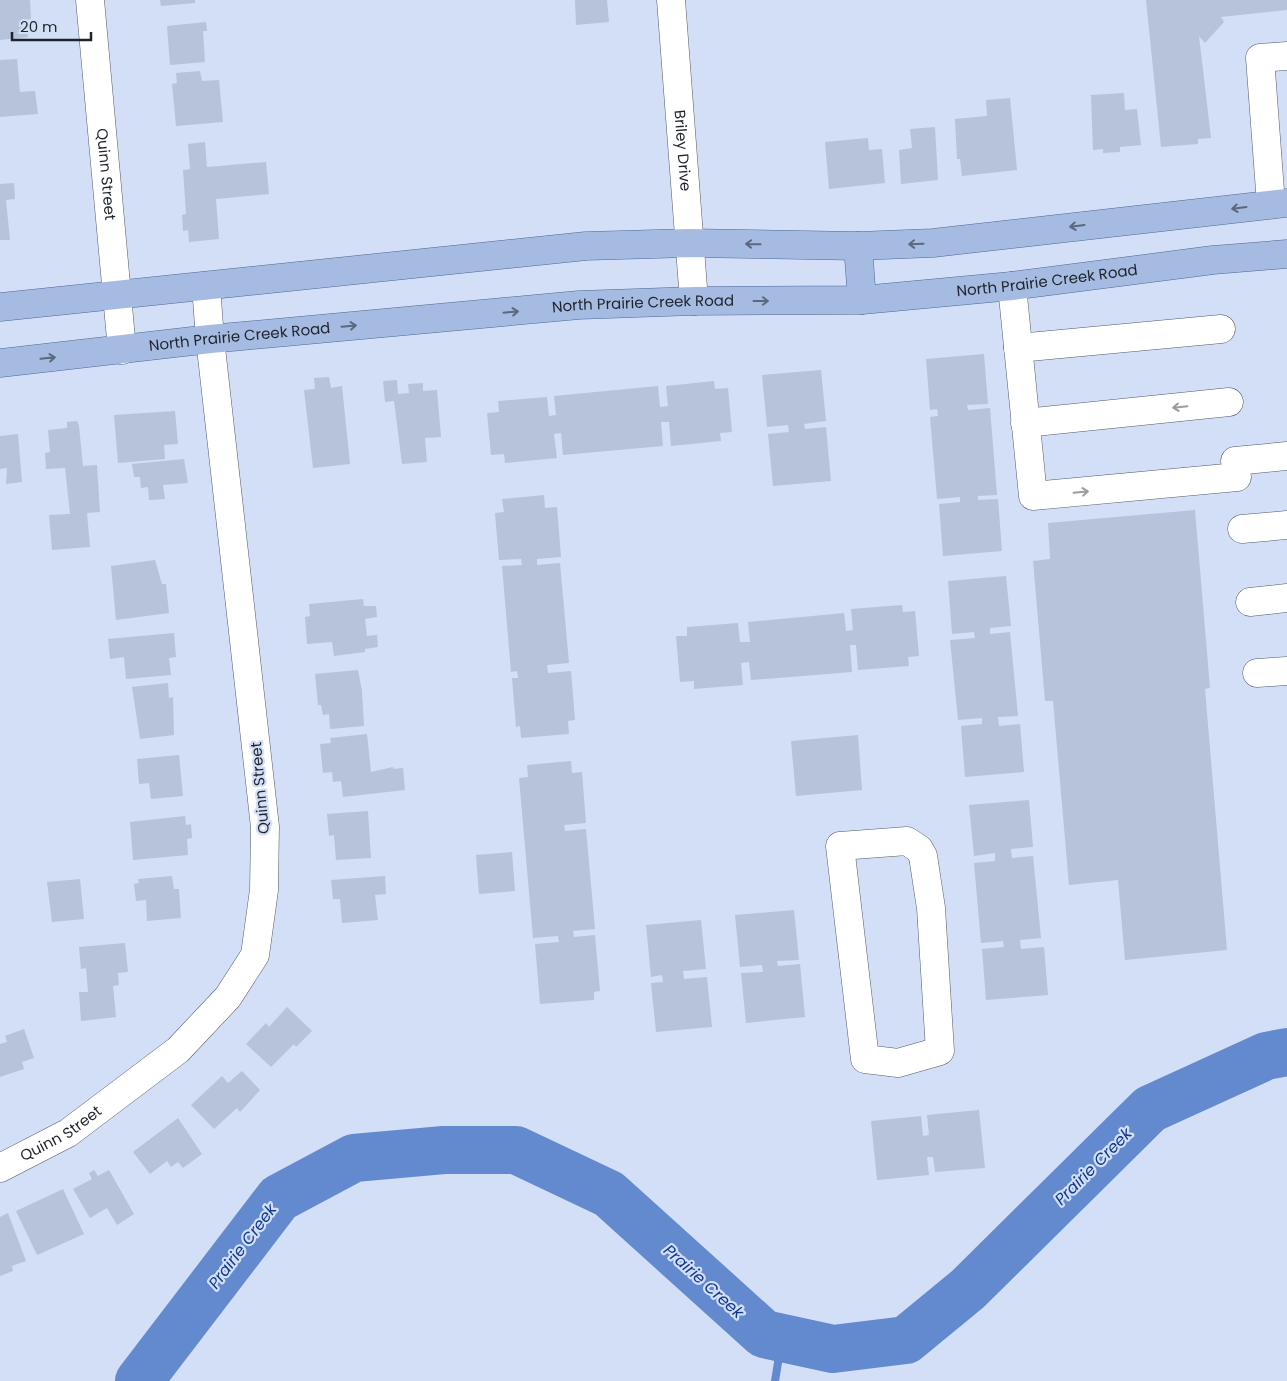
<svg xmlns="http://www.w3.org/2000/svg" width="1287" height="1381" viewBox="0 0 1287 1381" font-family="Poppins,sans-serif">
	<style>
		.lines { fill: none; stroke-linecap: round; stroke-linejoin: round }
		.stream { stroke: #6389cf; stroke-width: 8 }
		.river { stroke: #6389cf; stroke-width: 48 }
		.building { fill: #b6c3da }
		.minor-casing { stroke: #4f5a6d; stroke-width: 29 }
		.major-casing { stroke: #4f6896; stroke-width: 29 }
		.minor { stroke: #fff; stroke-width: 28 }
		.major { stroke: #a5bbe2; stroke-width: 28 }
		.oneway { stroke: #5b687e }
		.oneway2 { stroke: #9a9ca0 }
		.labels { text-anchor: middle; stroke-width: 4.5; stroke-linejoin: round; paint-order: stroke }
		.street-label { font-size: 15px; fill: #1f242c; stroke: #d2dff6 }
		.water-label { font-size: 16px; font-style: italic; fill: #103a8c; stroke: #d2dff6 }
	</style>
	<rect width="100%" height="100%" fill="#d2dff6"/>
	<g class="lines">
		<path class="stream" d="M775,1381L782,1338"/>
		<path class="river" d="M139,1381L279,1198L354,1158L444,1150H516L609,1194L764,1334L833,1349L906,1340L968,1289L1150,1109L1266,1056L1287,1052"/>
	</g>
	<g class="building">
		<path d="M0,0H30L31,19L26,20L28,37L0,40Z"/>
		<path d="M160,0H195V3L161,6Z"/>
		<path d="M575,0H607L609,22L576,25Z"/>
		<path d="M1146,0H1287V10L1221,17L1224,22L1205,43L1199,36L1211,138L1198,139V144L1161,147Z"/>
		<path d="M206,22L207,31H203L205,62L170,65L167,26Z"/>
		<path d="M17,59L20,92L35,91L38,114L0,117V60Z"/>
		<path d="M200,71L202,81L219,80L223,122L176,126L172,84L177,83L176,73Z"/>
		<path d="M1124,93L1125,110L1137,109L1141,145L1120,147V152L1103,153V149L1093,150L1091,95Z"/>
		<path d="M1010,98L1017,170L962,176L960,159H957L955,119L987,116L986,100Z"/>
		<path d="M935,127L938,180L901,184L899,150L912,148L910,129Z"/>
		<path d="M868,138L869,150L882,149L885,183L829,189L825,142Z"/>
		<path d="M205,142L207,167L266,162L269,194L216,199L219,239L189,242L188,230L183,231L182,215L186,214L183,170L190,169L188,144Z"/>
		<path d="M14,183L15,199L6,200L10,240H0V184Z"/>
		<path d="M984,354L988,404L967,405L968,410L990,408L997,495L978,496V500L998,499L1002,551L943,556L939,504L960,502V497L937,499L930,417L938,416L937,409L930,410L926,359Z"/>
		<path d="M821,370L826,421L804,424L805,429L826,427L831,481L773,486L768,434L789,432L788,425L767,427L762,375Z"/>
		<path d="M329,377L331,388L342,386L350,464L313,468L304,390L315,389L314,378Z"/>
		<path d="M397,380L398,394L409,393L408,384L423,383V391L437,390L441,437L425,438L427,462L402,464L394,401L385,402L383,381Z"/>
		<path d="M714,381L715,389L728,388L732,432L720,433L721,441L671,446L669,422H661L663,446L563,455L561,433L554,434L557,458L505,463L504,454L491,455L487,413L499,412L498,401L547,397L549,416L556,415L554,396L658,386L660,407L668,406L666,386Z"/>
		<path d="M175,411L178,444L164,445L165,459L118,463L114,415Z"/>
		<path d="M77,421L79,426L83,466L97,465L100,512L87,513L90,547L52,550L49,515L70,514L65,468L46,469L45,453L50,452L48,430L67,428V422Z"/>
		<path d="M18,434L22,482L6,484L7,468L0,469V436Z"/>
		<path d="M184,459L188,483L163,485L165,499L149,500L148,487L141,488L140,477H134L132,464Z"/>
		<path d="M544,495L545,508L557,507L561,557L537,559V565L560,563L569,663L547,665L548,673L571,671L575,720L568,721L569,734L521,738L520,726L516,727L512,678H518L517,671L511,672L502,566L522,565L521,559L499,560L495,513L504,512L502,499Z"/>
		<path d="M1195,510L1210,688L1205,689L1227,950L1125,960L1118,880L1069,885L1053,701H1045L1033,561L1050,559L1048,523Z"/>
		<path d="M155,560L162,584H166L169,613L116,620L111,566Z"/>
		<path d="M1006,576L1011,626L990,628V634L1010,632L1018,716L998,717L999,726L1020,724L1024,772L965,777L961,726L982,724V718L958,720L950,640L975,638L974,632L952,634L948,581Z"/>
		<path d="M363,599L364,606H376L377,617L365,619L367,636L377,635L378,647L365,649V652L334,656L332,642L307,644L305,617L310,616L309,604Z"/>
		<path d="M902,605L903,612L915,611L919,656L908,657L909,666L858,670L856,645H850L852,672L751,680L749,662L741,663L743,685L694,689V681L680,682L676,636H687V627L738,623L740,642H750L748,622L844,613L846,631L853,630L851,609Z"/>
		<path d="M174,633L176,657L169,658L171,675L126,679L124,657L110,659L108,639Z"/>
		<path d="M358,670L362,691L364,726L330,729L329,714L323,715L321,705H318L315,674Z"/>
		<path d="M168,683L169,698L173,697L174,735L140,739L132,687Z"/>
		<path d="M367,734L371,772L393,767L394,769L403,768L405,790L343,797L341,781L333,782L332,772L323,773L320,744L331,743L330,738Z"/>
		<path d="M858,735L862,790L796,796L791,741Z"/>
		<path d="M179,755L183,796L151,799L149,783L139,784L137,759Z"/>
		<path d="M571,761L572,773L582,772L586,823L564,825L565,831L586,829L595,929L573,931L574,937L595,935L600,991L594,992V1000L540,1004L535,944L559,942L558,936L533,938L519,778L528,777L527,765Z"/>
		<path d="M1029,800L1033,847L1011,849L1012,858L1033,856L1041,938L1020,940L1021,949L1044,947L1048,995L986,1000L982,949L1004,947L1003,941L981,943L974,863L995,861V853L974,856L969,805Z"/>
		<path d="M368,811L371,858L336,860L334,835L329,836L327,814Z"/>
		<path d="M185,816L186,825L191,824L192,838L187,839L188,855L133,860L130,822Z"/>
		<path d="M512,852L515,891L479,894L476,855Z"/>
		<path d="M172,876L174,889H179L181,918L147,921L146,900L136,901L134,884L139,883L138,879Z"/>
		<path d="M385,876L386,894L375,895L378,920L342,923L340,899H333L331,880Z"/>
		<path d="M80,879L84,919L52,922L47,882Z"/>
		<path d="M794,910L799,960L777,961L778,966L800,964L805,1017L746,1023L741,973L763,972L762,965L740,967L735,915Z"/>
		<path d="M701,920L706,969L683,971L684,979L707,977L712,1027L656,1032L651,983L663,982L662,975L651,977L646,925Z"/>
		<path d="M125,943L128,972L118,973L119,985L113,986L116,1017L81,1021L79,992H88L86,968L81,969L79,947Z"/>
		<path d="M287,1007L312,1031L296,1047L294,1044L271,1067L246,1044L266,1023L269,1027Z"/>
		<path d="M24,1029L34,1058L22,1062L24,1069L0,1077V1044L7,1042L5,1036Z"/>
		<path d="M242,1071L260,1090L240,1112L237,1108L214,1129L191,1105L222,1076L228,1083Z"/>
		<path d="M979,1110L985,1168L935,1172L933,1157H927L929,1175L877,1180L871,1121L921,1116L923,1136L929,1135L927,1115Z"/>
		<path d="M178,1118L202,1154L183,1168L178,1162L171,1167L167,1161L150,1174L133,1152Z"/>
		<path d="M94,1170L98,1176L109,1170L134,1214L117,1225L107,1208L90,1218L73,1189L92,1179L89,1173Z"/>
		<path d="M63,1189L84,1234L37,1255L16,1211Z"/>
		<path d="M8,1213L26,1261L12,1266L13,1271L0,1276V1217Z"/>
	</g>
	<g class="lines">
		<g class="minor-casing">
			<g id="minor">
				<path id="s1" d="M90,0L122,350"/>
				<path id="s2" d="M671,0L694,301"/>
				<path d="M1271,204L1260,58L1287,56"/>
				<path d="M1012,286L1033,496L1237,477"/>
				<path d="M1018,348L1221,329"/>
				<path d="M1025,423L1229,402"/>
				<path d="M1235,461L1287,456"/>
				<path d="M1242,529L1287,525"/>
				<path d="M1250,602L1287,598"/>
				<path d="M1257,673L1287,671"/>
				<path d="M907,841L919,849L923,856L931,908L940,1051L898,1063L865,1059L840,846Z"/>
				<path id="s3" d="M0,1168L68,1133L178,1050L228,997L255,955L264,890L265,827L210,339L206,286"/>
			</g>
		</g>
		<g class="major-casing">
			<g id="major">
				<path d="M858,246L862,300"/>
				<path d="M0,307L586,246L690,243L858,246L933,243L1287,203"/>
				<path id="s4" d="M0,363L210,339L579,305L694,301L862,300L1012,286L1213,260L1287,254"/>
			</g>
		</g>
		<use href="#minor" class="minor"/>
		<use href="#major" class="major"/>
	</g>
	<defs><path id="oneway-shaft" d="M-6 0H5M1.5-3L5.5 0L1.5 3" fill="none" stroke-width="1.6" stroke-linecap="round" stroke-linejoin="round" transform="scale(1.25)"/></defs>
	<g class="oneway">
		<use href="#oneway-shaft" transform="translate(1239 208) rotate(173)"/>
		<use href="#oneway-shaft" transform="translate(1077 226) rotate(173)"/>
		<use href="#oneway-shaft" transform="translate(753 244) rotate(-179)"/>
		<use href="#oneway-shaft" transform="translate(916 244) rotate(178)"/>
		<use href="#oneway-shaft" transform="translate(761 301)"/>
		<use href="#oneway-shaft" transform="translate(511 312) rotate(-5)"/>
		<use href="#oneway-shaft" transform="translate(349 326) rotate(-5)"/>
		<use href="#oneway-shaft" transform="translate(48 358) rotate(-6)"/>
	</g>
	<g class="oneway2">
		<use href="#oneway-shaft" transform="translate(1180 407) rotate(174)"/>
		<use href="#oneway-shaft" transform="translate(1081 492) rotate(-5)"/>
	</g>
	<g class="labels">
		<g class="street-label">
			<text dy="5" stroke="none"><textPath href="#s2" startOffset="151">Briley Drive</textPath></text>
			<text dy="5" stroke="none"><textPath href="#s1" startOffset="175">Quinn Street</textPath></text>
			<text dy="5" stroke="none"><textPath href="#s4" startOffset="1051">North Prairie Creek Road</textPath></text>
			<text dy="5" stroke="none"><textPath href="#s4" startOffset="646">North Prairie Creek Road</textPath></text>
			<text dy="5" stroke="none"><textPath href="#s4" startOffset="241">North Prairie Creek Road</textPath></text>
			<text transform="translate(260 788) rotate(-95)" y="5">Quinn Street</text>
			<text dy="5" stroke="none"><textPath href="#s3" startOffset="70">Quinn Street</textPath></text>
		</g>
		<g class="water-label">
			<text transform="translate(1093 1166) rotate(-45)" y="6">Prairie Creek</text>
			<text transform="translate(242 1246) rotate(-53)" y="6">Prairie Creek</text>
			<text transform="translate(704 1281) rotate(42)" y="6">Prairie Creek</text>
		</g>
	</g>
	<path d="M12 32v8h79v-8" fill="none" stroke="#1f242c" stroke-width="2.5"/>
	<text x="20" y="32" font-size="15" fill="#1f242c" stroke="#d2dff6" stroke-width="4" paint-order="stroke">20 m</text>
</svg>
